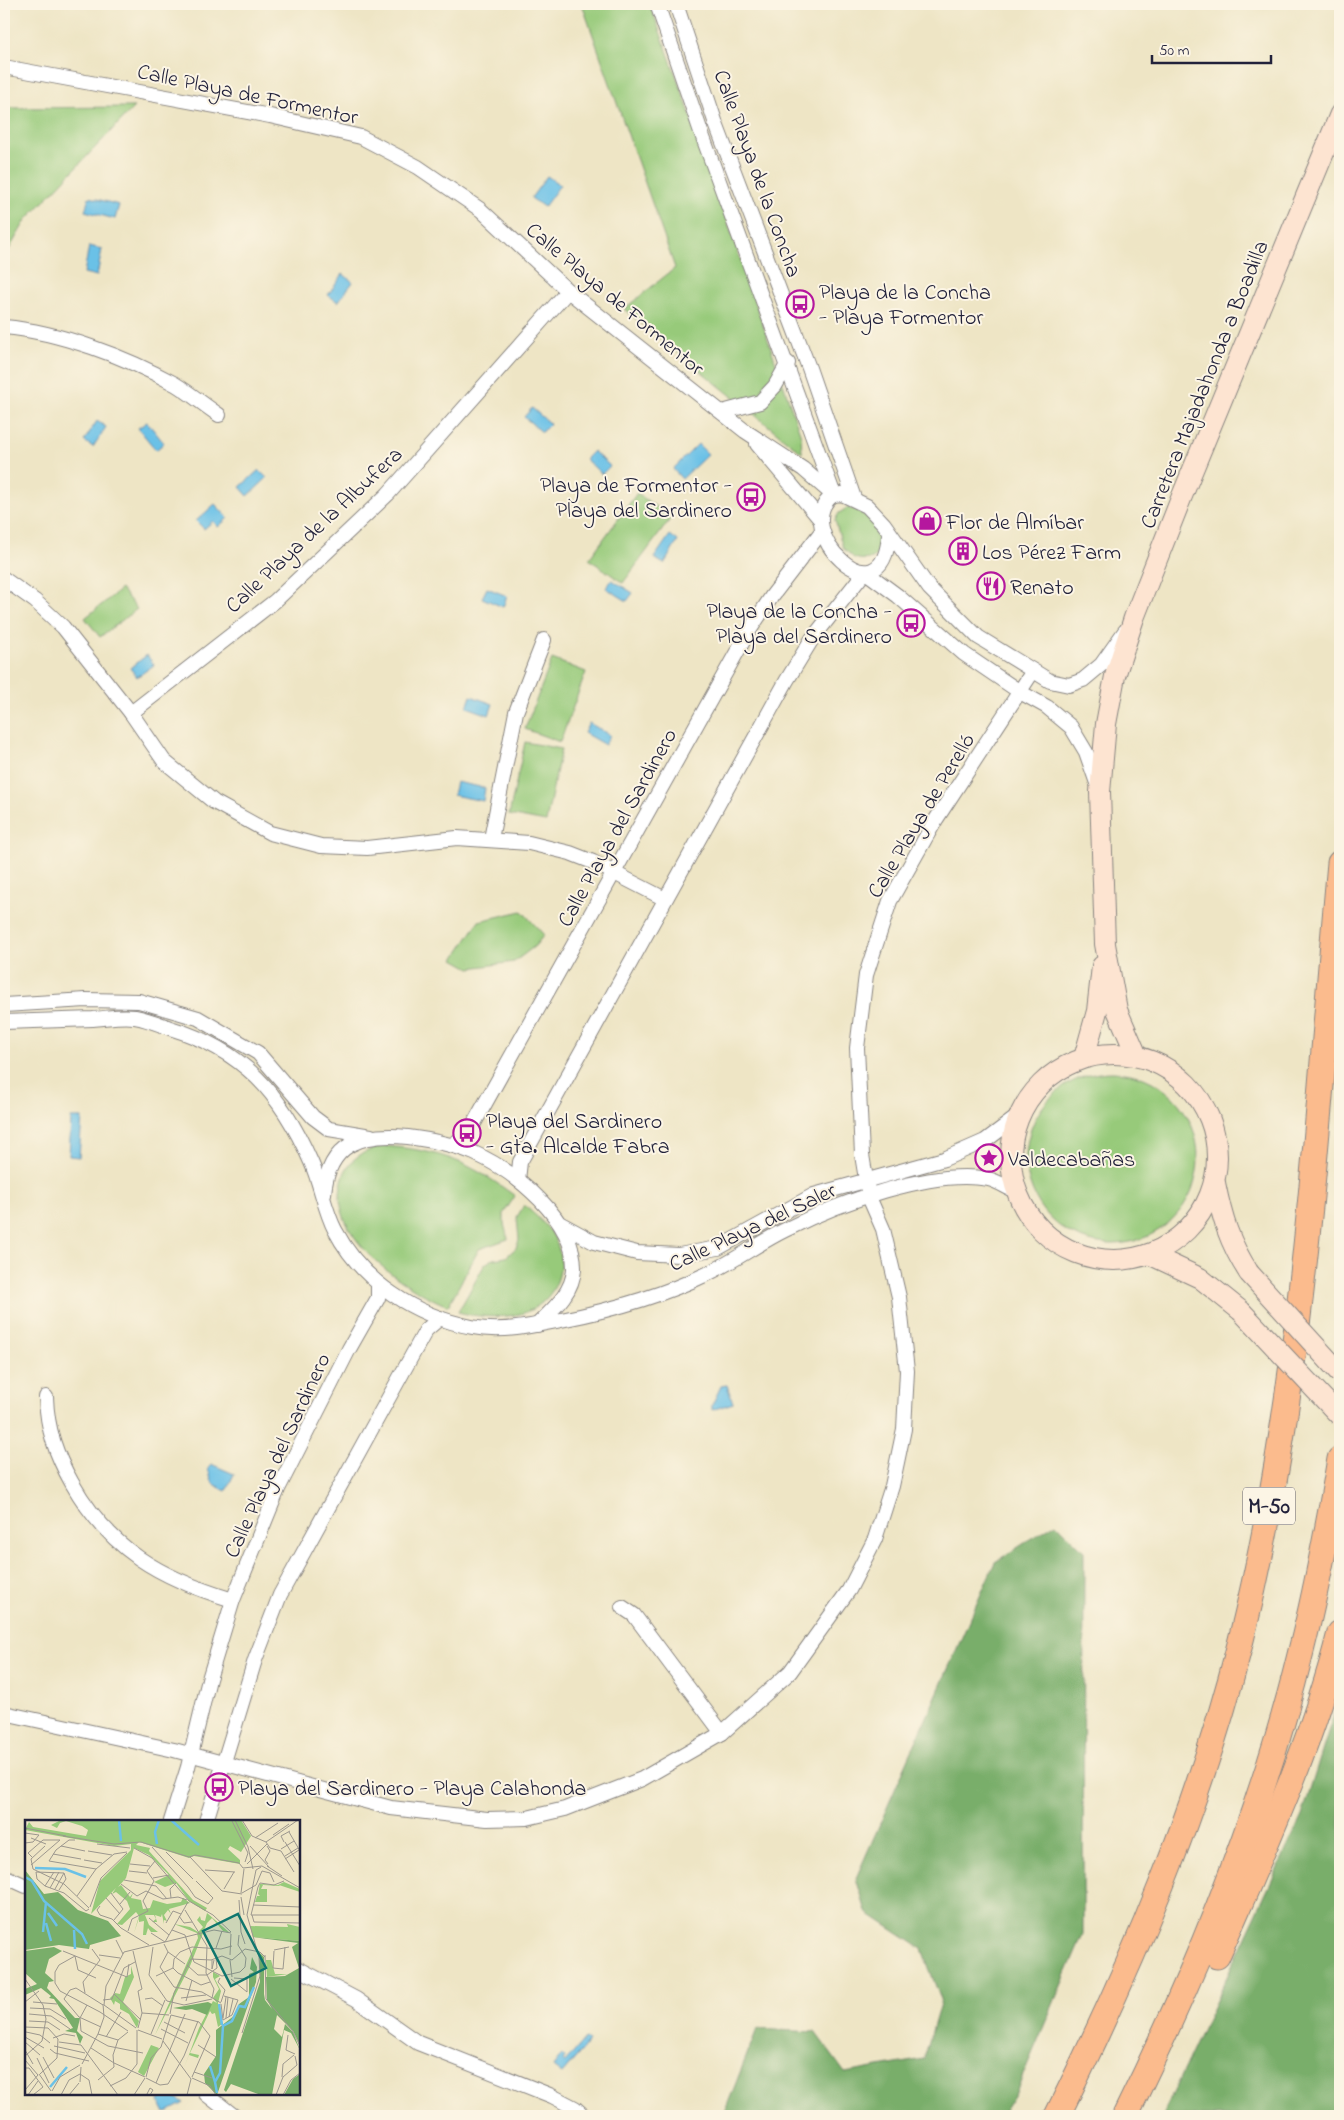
<svg xmlns="http://www.w3.org/2000/svg" width="1344" height="2120" viewBox="0 0 1344 2120" font-family="'Indie Flower',sans-serif">
	<style>
		.green { fill: #97ca7a; stroke: #5c765a }
		.forest { fill: #79ae6a; stroke: #4e6852 }
		.water { fill: #6ac1e7; stroke: #467291 }
		.lines { fill: none; stroke-linecap: round; stroke-linejoin: round }
		.street-casing { stroke: #888480; stroke-width: 16 }
		.secondary-casing { stroke: #888480; stroke-width: 22 }
		.highway-casing { stroke: #888480; stroke-width: 27 }
		.street { stroke: #fff; stroke-width: 14 }
		.secondary { stroke: #fde4d1; stroke-width: 20 }
		.highway { stroke: #fbbb8d; stroke-width: 25 }
		.secondary-bridge-casing { stroke: #888480; stroke-width: 22; stroke-linecap: butt }
		.secondary-bridge { stroke: #fde4d1; stroke-width: 20 }
		.labels { text-anchor: middle; stroke-width: 4; stroke-linejoin: round; paint-order: stroke }
		.shield { fill: #fcf5e5; stroke: #63616e; stroke-width: 1 }
		.shield-label { font-size: 21px; font-weight: bold; fill: #22223b }
		.street-label { font-size: 22px; fill: #22223b; stroke: #fcf5e5 }
		.poi-label { font-size: 22px; fill: #22223b; stroke: #fcf5e5; text-anchor: start }
		.inset-river { fill: none; stroke: #6ac1e7; stroke-width: 2.5 }
		.inset-road { fill: none; stroke: #9c978e; stroke-width: 1 }
		.view { fill: #0f766e; fill-opacity: 0.15; stroke: #0f766e; stroke-width: 2.5 }
		.inset-edge { fill: none; stroke: #22223b; stroke-width: 2.5 }
	</style>
	<rect width="100%" height="100%" fill="#fcf5e5"/>
	<filter id="ink" filterUnits="userSpaceOnUse"><feTurbulence type="fractalNoise" baseFrequency=".02" numOctaves="2"/><feDisplacementMap in="SourceGraphic" scale="10" xChannelSelector="R" yChannelSelector="G"/><feConvolveMatrix kernelMatrix="1 2 1 2 8 2 1 2 1" color-interpolation-filters="sRGB"/></filter>
	<filter id="wash" filterUnits="userSpaceOnUse"><feTurbulence type="fractalNoise" baseFrequency=".0096" numOctaves="4" result="noise"/><feDisplacementMap in="SourceGraphic" scale="20" xChannelSelector="R" yChannelSelector="G"/><feGaussianBlur stdDeviation="1.12" result="paint"/><feColorMatrix in="noise" values="0 0 0 0 0 0 0 0 0 0 0 0 0 0 0 0 0 1.4 0 .05"/><feComposite in="paint" operator="in"/></filter>
	<g filter="url(#wash)">
		<rect width="100%" height="100%" fill="#eee5c5"/>
		<g class="green">
			<path d="M582,4H650L700,141L801,436L802,453L624,309L675,268Z"/>
			<path d="M134,107L26,220L4,258V108Z"/>
			<path d="M637,493L671,518L623,583L589,559Z"/>
			<path d="M847,508C882,511 896,570 854,558L843,548L835,520L839,513Z"/>
			<path d="M121,589L137,609L100,637L85,618Z"/>
			<path d="M552,659L586,672L560,742L525,729Z"/>
			<path d="M525,742L561,749L546,822L509,815Z"/>
			<path d="M522,911L544,935L535,946L514,962L470,968L454,959L479,921Z"/>
			<circle cx="1112" cy="1158" r="86"/>
			<path d="M383,1146C441,1150 469,1162 515,1196L504,1213V1224L508,1239L479,1249L448,1306C404,1288 327,1238 342,1181C347,1159 363,1151 383,1146Z"/>
			<path d="M524,1205C535,1215 549,1226 555,1239C571,1272 551,1309 515,1315C496,1318 477,1317 458,1312L485,1264L493,1259L506,1257L516,1248L519,1240L517,1217Z"/>
		</g>
		<g class="forest">
			<path d="M1056,1523L1084,1551L1083,1934L1015,2094L1001,2116H723L757,2029L815,2032L845,2073L924,2059L941,2000L922,1949L866,1912L856,1878L995,1562Z"/>
			<path d="M1340,1694V2102L1332,2116H1162L1302,1816Z"/>
		</g>
		<g class="water">
			<path d="M547,176L560,185L544,207L531,198Z"/>
			<path d="M89,197L119,205L115,219L85,211Z"/>
			<path d="M89,246L102,249L97,276L84,273Z"/>
			<path d="M343,274L353,282L338,302L328,295Z"/>
			<path d="M532,408L550,424L542,432L524,417Z"/>
			<path d="M97,421L106,427L93,447L84,441Z"/>
			<path d="M147,422L164,443L156,450L138,428Z"/>
			<path d="M698,444L708,454L682,479L673,469Z"/>
			<path d="M593,451L610,466L602,474L585,459Z"/>
			<path d="M259,470L267,478L248,496L240,487Z"/>
			<path d="M215,504L228,518L218,527L213,521L204,529L196,521Z"/>
			<path d="M670,535L678,541L664,564L654,558Z"/>
			<path d="M612,580L633,593L627,601L606,588Z"/>
			<path d="M487,588L507,596L503,607L482,598Z"/>
			<path d="M147,655L154,665L137,677L130,668Z"/>
			<path d="M471,696L493,704L489,715L467,707Z"/>
			<path d="M589,723L610,735L605,745L584,733Z"/>
			<path d="M456,782L485,788L483,801L453,795Z"/>
			<path d="M71,1118H82L79,1157L69,1156Z"/>
			<path d="M727,1385L733,1403L712,1410V1405L721,1386Z"/>
			<path d="M211,1464L234,1474L226,1491L213,1484L208,1469Z"/>
			<path d="M585,2039L589,2042L562,2074L553,2067L562,2055L565,2058L563,2061L565,2063Z"/>
			<path d="M164,2094H170L184,2103L165,2113L159,2101Z"/>
		</g>
	</g>
	<g filter="url(#ink)">
		<g class="lines">
			<g class="street-casing">
				<g id="street">
					<path d="M657,4L701,132L834,495"/>
					<path d="M676,4L716,124L809,368L854,498"/>
					<path d="M4,67L270,116L361,137L418,167L481,210L568,291L745,431L803,469L833,495"/>
					<path d="M4,327C60,332 126,357 175,384C190,393 204,405 219,415"/>
					<path d="M722,412L760,402L775,386L788,363"/>
					<path d="M757,444L820,519"/>
					<path d="M889,534C883,623 788,529 833,495L842,494L867,506L884,524L929,588L978,637L1050,681L1069,685L1083,680L1101,665L1125,631"/>
					<path d="M867,573L898,596L964,654L1020,692L1047,707L1071,727L1086,752L1098,786"/>
					<path d="M4,579L35,601L63,627L131,713L164,761L214,802L270,833L321,846L367,848L457,838L529,843L570,853L593,862L665,899"/>
					<path d="M131,713L275,601L388,494L568,291"/>
					<path d="M491,839L516,712L544,640"/>
					<path d="M4,1005L86,1000L139,1001L198,1018L258,1053L313,1117L329,1129L371,1136"/>
					<path d="M4,1022C34,1021 64,1020 93,1019C107,1018 122,1015 135,1017C147,1019 159,1024 170,1028C243,1050 281,1093 311,1162C321,1184 324,1209 335,1230C362,1282 415,1316 472,1327C501,1333 533,1326 561,1320C612,1310 662,1296 709,1273C736,1260 760,1242 787,1229C836,1204 933,1168 988,1179C997,1181 1006,1187 1015,1191"/>
					<path d="M452,1145L468,1134L747,634L772,596L822,531"/>
					<path d="M518,1180L520,1162L787,680L812,639L864,573"/>
					<path d="M324,1194C328,1143 363,1132 408,1137C431,1140 453,1144 474,1153C516,1172 575,1220 574,1269C573,1293 552,1310 537,1325"/>
					<path d="M561,1224L594,1242L637,1253L679,1255L718,1248L814,1195L944,1159L985,1141L1017,1117"/>
					<path d="M46,1397C47,1429 56,1455 72,1483C110,1550 160,1578 233,1600"/>
					<path d="M622,1607L634,1615L722,1733"/>
					<path d="M4,1713L174,1750L391,1808L487,1819L527,1818L565,1809L642,1779L722,1733L790,1672L849,1590L875,1539L892,1486L904,1429L907,1371L899,1297L883,1229L869,1197L862,1155L857,1048L866,975L890,901L935,821L1033,671"/>
					<path d="M171,1821L188,1767L209,1679L233,1600L278,1489L349,1349L378,1298V1285"/>
					<path d="M206,1821L255,1660L280,1595L426,1330L440,1318"/>
					<path d="M4,1876L26,1886"/>
					<path d="M299,1969L356,1999L418,2043L552,2096L575,2108L584,2116"/>
					<path d="M206,2094L234,2116"/>
				</g>
			</g>
			<g class="secondary-casing">
				<g id="secondary">
					<circle cx="1114" cy="1157" r="103"/>
					<path d="M1137,1056L1117,1010L1105,944L1100,792L1106,724L1115,676L1134,618L1182,496L1340,114"/>
					<path d="M1084,1058L1097,1011L1102,966"/>
					<path d="M1215,1183C1222,1218 1229,1242 1249,1273"/>
					<path d="M1151,1255L1200,1278L1241,1311"/>
				</g>
			</g>
			<g class="highway-casing">
				<g id="highway">
					<path d="M1217,1956C1263,1850 1312,1745 1340,1633"/>
					<path d="M1057,2116C1132,1965 1199,1808 1240,1644C1304,1389 1316,1123 1340,863"/>
					<path d="M1125,2116C1198,1968 1262,1813 1301,1651C1317,1588 1329,1523 1340,1459"/>
				</g>
			</g>
			<use href="#street" class="street"/>
			<use href="#secondary" class="secondary"/>
			<use href="#highway" class="highway"/>
			<g class="secondary-bridge-casing">
				<g id="secondary-bridge">
					<path d="M1249,1273L1340,1373"/>
					<path d="M1241,1311L1340,1416"/>
				</g>
			</g>
			<use href="#secondary-bridge" class="secondary-bridge"/>
		</g>
	</g>
	<defs>
		<g id="bus-ring" transform="scale(1.4375)"><circle r="9.5" fill="#fcf5e5" stroke="#b5179e" stroke-width="1.5"/><path d="M-5-6H5V4H4V6H2V4H-2V6H-4V4H-5ZM-3.5-4V0h7V-4ZM-3.5 1.2v1.5H-2V1.2ZM2 1.2v1.5H3.5V1.2Z" fill="#b5179e"/></g>
		<g id="shop-ring" transform="scale(1.4375)"><circle r="9.5" fill="#fcf5e5" stroke="#b5179e" stroke-width="1.5"/><path d="M-5-2.5h2.3a2.7 3.5 0 0 1 5.4 0H5L5.5 6h-11ZM-1.5-2.5h3a1.5 2.3 0 0 0-3 0Z" fill="#b5179e"/></g>
		<g id="building-ring" transform="scale(1.4375)"><circle r="9.5" fill="#fcf5e5" stroke="#b5179e" stroke-width="1.5"/><path d="M-4-6H4V6H1V3H-1V6H-4ZM-2.5-4.3h1.7v1.8h-1.7ZM.8-4.3h1.7v1.8H.8ZM-2.5-1h1.7V.8h-1.7ZM.8-1h1.7V.8H.8Z" fill="#b5179e"/></g>
		<g id="restaurant-ring" transform="scale(1.4375)"><circle r="9.5" fill="#fcf5e5" stroke="#b5179e" stroke-width="1.5"/><path d="M-5-6h1v4h1v-4h1v4h1v-4h1v5L-1.5 .5V6h-2V.5L-5-1ZM5-6V6H3V1.5H1.5Q1.5-4 5-6Z" fill="#b5179e"/></g>
		<g id="sight-ring" transform="scale(1.4375)"><circle r="9.5" fill="#fcf5e5" stroke="#b5179e" stroke-width="1.5"/><path d="M0-6L1.8-2.2L6-1.7L2.9 1.2L3.7 5.4L0 3.3L-3.7 5.4L-2.9 1.2L-6-1.7L-1.8-2.2Z" fill="#b5179e"/></g>
	</defs>
	<g fill-rule="evenodd">
		<use href="#bus-ring" x="800" y="304"/>
		<use href="#bus-ring" x="751" y="497"/>
		<use href="#shop-ring" x="927" y="521"/>
		<use href="#building-ring" x="963" y="551"/>
		<use href="#restaurant-ring" x="991" y="586"/>
		<use href="#bus-ring" x="911" y="623"/>
		<use href="#bus-ring" x="467" y="1133"/>
		<use href="#sight-ring" x="989" y="1158"/>
		<use href="#bus-ring" x="219" y="1787"/>
	</g>
	<g class="labels">
		<rect class="shield" x="1243" y="1487.5" width="52" height="37" rx="4"/>
		<g class="shield-label">
			<text x="1269" y="1513">M-50</text>
		</g>
		<g class="street-label">
			<text transform="translate(248 93) rotate(12)" y="8">Calle Playa de Formentor</text>
			<text transform="translate(759 173) rotate(70)" y="8">Calle Playa de la Concha</text>
			<text transform="translate(616 298) rotate(40)" y="8">Calle Playa de Formentor</text>
			<text transform="translate(1203 384) rotate(-68)" y="8">Carretera Majadahonda a Boadilla</text>
			<text transform="translate(313 529) rotate(-43)" y="8">Calle Playa de la Albufera</text>
			<text transform="translate(920 815) rotate(-59)" y="8">Calle Playa de Perelló</text>
			<text transform="translate(616 827) rotate(-61)" y="8">Calle Playa del Sardinero</text>
			<text transform="translate(752 1226) rotate(-25)" y="8">Calle Playa del Saler</text>
			<text transform="translate(276 1455) rotate(-65)" y="8">Calle Playa del Sardinero</text>
		</g>
		<g class="poi-label">
			<text x="819" y="299">Playa de la Concha<tspan x="819" dy="25">- Playa Formentor</tspan></text>
			<text x="732" y="492" text-anchor="end">Playa de Formentor -<tspan x="732" dy="25">Playa del Sardinero</tspan></text>
			<text x="946" y="529">Flor de Almíbar</text>
			<text x="982" y="559">Los Pérez Farm</text>
			<text x="1010" y="594">Renato</text>
			<text x="892" y="618" text-anchor="end">Playa de la Concha -<tspan x="892" dy="25">Playa del Sardinero</tspan></text>
			<text x="486" y="1128">Playa del Sardinero<tspan x="486" dy="25">- Gta. Alcalde Fabra</tspan></text>
			<text x="1008" y="1166">Valdecabañas</text>
			<text x="238" y="1795">Playa del Sardinero - Playa Calahonda</text>
		</g>
	</g>
	<g transform="translate(25 1820)">
		<rect width="275" height="275" fill="#eee5c5"/>
		<path d="M36,0H216L226,16L216,32L205,26L203,29L215,40V44L169,36L164,38L114,22L111,25L125,28L124,31L168,80L182,88L180,91L164,81L151,63L140,67L129,62L144,55L124,35L109,28L101,58L93,67L96,65L105,77L108,73L106,78L116,80L118,89L125,88L128,80L142,84L156,82L158,78L165,83L144,89L146,94L143,90L139,95L142,101L139,100V104L137,94L136,97L130,95L132,102H127L131,99L129,95H120L124,105L133,112H126L123,108L121,115H118L119,101L114,102V98L109,113L114,96L111,92L97,105L92,104L105,89L102,81L91,72L87,74L91,68L66,94L75,61L106,30V24L89,26L0,10L4,2L8,7L61,16L63,10L57,6L41,1L35,3L32,8L26,5ZM259,62L275,69V72L254,65L255,66L238,65L236,69H242V82H230L232,76H235L233,74L235,64L253,65ZM182,93L205,113L198,111L187,98L182,103L165,146L130,215L173,118L172,113L149,104L165,107L173,112L178,107L172,100L175,96L176,100L180,101ZM262,104L275,107V121L228,117L225,106L263,107ZM241,140H246L250,154H263L242,157ZM106,146L109,157L98,182L114,201L112,208L104,194L95,189V184L90,181L89,185L85,178L90,173L95,174L100,157L106,154ZM188,152L195,156L190,159L196,171L193,183L197,204L193,207L190,193L187,194L185,191L165,233L174,235L173,238L164,235L159,248L174,208L188,181L192,183L188,178L194,169L188,157ZM126,225L134,228L119,256L113,252Z" fill="#97ca7a"/>
		<path d="M0,50L19,74L33,72L53,90L83,101L96,116L65,125L64,129L34,125L0,130ZM228,117L275,121V225L268,211L252,195L249,209L257,217L260,204L268,212L275,230L266,213L259,210L247,275H236L206,264L201,272L199,270L235,162L234,132L239,137V174L240,180L247,189L242,180L241,157L260,156L274,148L267,127L273,123ZM29,127L37,131L24,139L20,153L29,161L24,162L22,168L50,198H55L52,211L58,217L55,224L51,213L40,211L48,208L29,179L24,178L26,176L16,168L0,175V169L12,164L0,153V131ZM227,137L232,147L231,162L192,275L180,263L179,254L191,236V210L210,195L214,184L224,177V154L229,152L225,149ZM183,182L187,184L182,195L167,189L161,190L148,188ZM275,254V275H259L268,259Z" fill="#79ae6a"/>
		<path class="inset-river" d="M94,0L96,21M146,0L174,25M132,24L130,12L134,0M10,48L40,49L61,57M0,57L7,61L19,81L57,114L62,124M23,93L32,106M21,103L26,121M49,110L50,129M18,112L21,82M194,184L197,205M185,246L190,262M25,267L42,247M192,273L190,262L195,253L198,206L207,201L214,186L220,187L229,167"/>
		<path class="inset-road" d="M210,0L223,27L228,49M217,0L227,16L241,22M207,1L223,33L220,42M0,8L41,16M264,12L275,31M0,13L14,15L8,22L0,23M248,15L264,4M38,16L89,24L116,22L164,37L170,35L214,43L218,48L237,46L275,68M6,18L21,24M230,18L253,3M50,20H44L31,30L24,41L71,49M259,22L256,16L265,11M260,22L275,46M72,24L105,28M20,26L6,39L8,49L39,64L64,88M36,26L60,31M225,26L244,47M242,26L245,31L240,40L243,44M127,27L163,67M109,28L127,38L164,81L188,95L206,112M256,29L269,21M63,31L87,35M141,32L168,59M28,34L56,39M260,36L273,28M165,37L197,71L217,74M260,39L274,30M59,40L77,43M105,44L125,46M222,44L242,24M6,45L35,20H18L3,33L7,37M242,46L257,56M180,50L210,52M104,51L122,53M11,52L12,59L20,66L39,73L61,91L64,89M11,52L39,53L41,59L34,70M269,52L256,31L245,28L241,22L273,0M128,58L144,55M99,60L131,66L142,79M96,64L112,76L121,71L138,79L153,77L162,80M20,66L29,52M163,67L170,77L183,84L188,78L171,61M233,67L226,95H275M233,67L235,63L249,65L259,61M25,68L34,52M30,69L39,53M199,69L209,52M86,73L98,89L89,100M216,73L219,49M217,73L231,65L237,51L245,53L249,62M52,76L71,49L89,34L102,32M216,77L219,95M81,78L95,94M146,78L145,69L151,63M214,80L216,112L220,124M95,84L105,72M228,85L275,87M75,86L72,90L75,95L87,99L96,108L124,125M65,87L76,58L102,33M160,90L182,126L181,153L189,169L187,178M227,95L229,102L275,103M154,96L159,103L167,102M124,98L144,115M141,103L148,91L156,94M147,110L160,115L169,142L197,156L215,152L220,147L221,138L213,125L214,115M103,111L107,99L123,91L118,81L129,61L122,51L130,41M126,113L140,122M91,120L98,134M140,122L163,82M139,124L143,132L160,144M128,127L124,155L142,181L159,185L187,179M191,128L197,111M220,129L235,132L240,137M249,130L264,127M38,131L102,157L104,144M108,131L117,169L113,171L117,193L113,208M249,131L248,148L258,149L260,127M143,132L135,147L149,167L177,172L196,183M74,135L95,138M205,135L206,114M240,135L241,179L267,210L275,226M187,140V149L189,140M205,140L207,157M162,145L173,155H182L192,148L191,138M131,156L148,148M71,158L53,150L50,136L34,145L30,152V163L35,171L75,192L103,211M195,158L193,162L200,170L196,182M0,159L18,185L21,199L17,221L0,236M206,159L222,172V159L209,158M185,162L176,165L153,153L148,148L149,139L155,132L167,127L196,129L207,126M60,173L58,162L75,140L67,129M89,174L116,200M156,178L181,175M120,179L127,178L138,186M78,180L87,179L99,148L110,142M161,181L167,160M0,182L14,171M8,182L32,184M196,184L198,200L207,195L213,180L199,176M62,185L55,198L56,211L83,226L118,233M79,185L81,166L99,132L189,110L206,113M79,185L111,208M5,188L25,189L41,199M117,193L144,195M4,194L26,196L45,209M145,194L149,173L166,139L186,140L197,136L207,140L220,129M146,195L174,202L185,216L167,257M204,197L208,179M198,198L201,177M201,198L203,177M4,201L23,202L35,210M139,202L160,213M0,207L23,208L33,219L32,238L15,254M76,207L54,197L39,179L45,170L51,168L78,185M136,209L163,223M113,210L137,219M1,212L15,215L25,223M217,213L235,156L234,137L222,95L231,50L236,47M73,214L93,220M126,214L140,180M263,215L261,230L270,234M0,217L19,228M81,217L96,192M28,218L39,214L50,216M138,221L166,259M0,222L15,235M34,222L56,225L93,275M173,225L191,237M29,226L60,233M66,228L89,243L120,257M25,229L30,233L64,241M0,230L8,244M18,237L29,258M12,238L24,263M0,240L13,255M57,244L73,214L79,197L78,184M0,248H4L18,267L8,275M169,252L187,258M14,254L26,271M55,254L64,260L67,275M121,257L126,238L136,227L146,195M257,257L258,244L269,235M121,258L135,265L143,264L159,236L173,201M167,258L185,266L191,275M73,260L89,247L88,235L93,220L103,212M55,262L56,247M131,263L160,194M85,266L101,258L112,244V210M0,270L13,255M27,271L35,257L55,245M122,274L125,268L128,270L125,275M3,275L13,261M36,275L44,260L55,254M44,275L54,263M109,275L120,258M162,275L166,259M251,275L258,257L272,245L270,236M258,275L266,260L275,253"/>
		<path class="view" d="M213,94L241,148L206,166L178,111Z"/>
		<rect width="275" height="275" class="inset-edge"/>
	</g>
	<rect width="1344" height="2120" fill="none" stroke="#fcf5e5" stroke-width="20"/>
	<path d="M1152 55v8h119v-8" fill="none" stroke="#22223b" stroke-width="2.5"/>
	<text x="1159" y="55" font-size="15" fill="#22223b" stroke="#fcf5e5" stroke-width="4" paint-order="stroke">50 m</text>
</svg>
